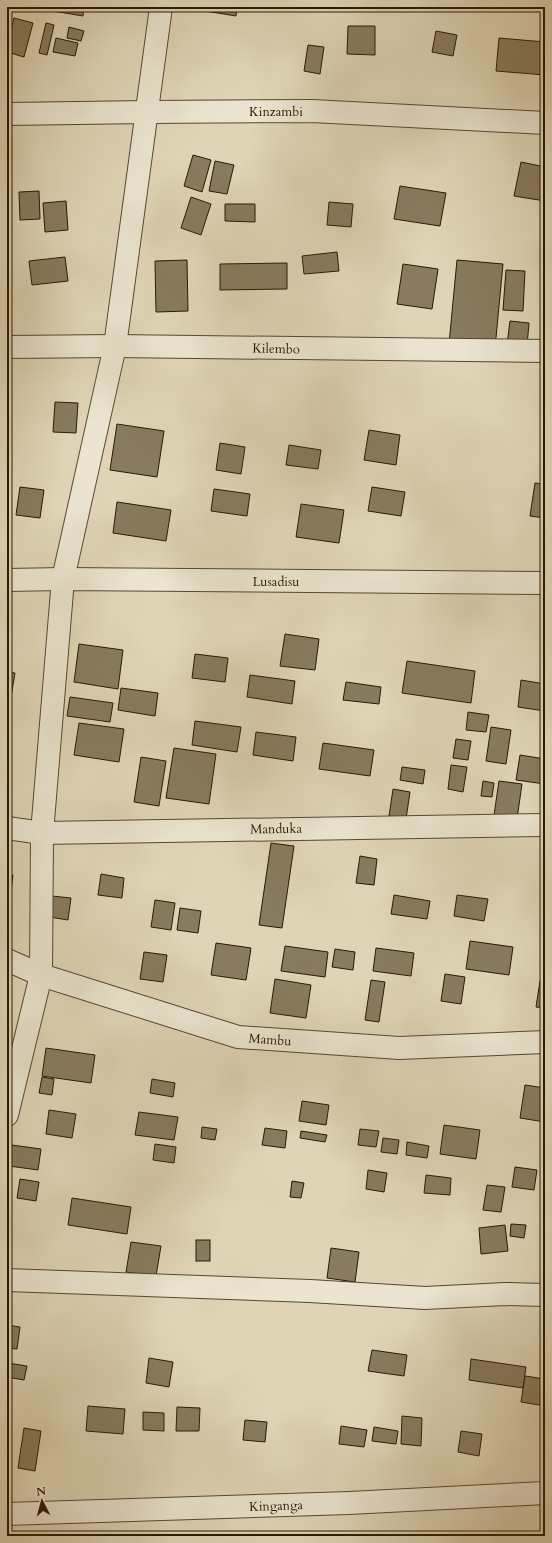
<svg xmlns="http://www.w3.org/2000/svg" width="552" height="1543" viewBox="0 0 552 1543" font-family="Cardo,serif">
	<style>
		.building { fill: #887b5f; stroke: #291901 }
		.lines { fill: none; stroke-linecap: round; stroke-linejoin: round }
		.street-casing { stroke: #56482e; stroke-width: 24 }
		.street { stroke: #eae4d0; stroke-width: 22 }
		.labels { text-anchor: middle; stroke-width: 3; stroke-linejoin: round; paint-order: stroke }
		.street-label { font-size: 13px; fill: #291901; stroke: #eae4d0 }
	</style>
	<rect width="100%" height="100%" fill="#dfd5b6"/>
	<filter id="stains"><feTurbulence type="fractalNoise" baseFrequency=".005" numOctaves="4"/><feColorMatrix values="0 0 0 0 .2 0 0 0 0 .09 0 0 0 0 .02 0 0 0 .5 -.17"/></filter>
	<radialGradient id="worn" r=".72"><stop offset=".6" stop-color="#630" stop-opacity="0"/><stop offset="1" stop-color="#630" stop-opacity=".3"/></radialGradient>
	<g class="building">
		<path d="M41,7H84L83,16L41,9Z"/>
		<path d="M180,7H237L236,16Z"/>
		<path d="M501,7H526V11Z"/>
		<path d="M14,18L33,23L24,57L7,52V45Z"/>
		<path d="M46,23L54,25L47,55L39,53Z"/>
		<path d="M348,26H375V55L347,54Z"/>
		<path d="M69,27L84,31L81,41L67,38Z"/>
		<path d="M436,31L457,35L453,56L432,52Z"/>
		<path d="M56,38L78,43L75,56L53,52Z"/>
		<path d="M499,38L545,42V75L496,71Z"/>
		<path d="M308,45L324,47L320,74L304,71Z"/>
		<path d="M193,155L211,160L202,192L184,186Z"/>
		<path d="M215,161L234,165L227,194L209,191Z"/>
		<path d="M521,162L545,167V201L514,196Z"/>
		<path d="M400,186L446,193L440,226L394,219Z"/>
		<path d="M39,191L40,219L20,220L19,192Z"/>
		<path d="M191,197L211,204L201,235L181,228Z"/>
		<path d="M66,201L68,230L45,232L43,203Z"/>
		<path d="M329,202L353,204L351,227L327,225Z"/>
		<path d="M225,204H255V222L225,221Z"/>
		<path d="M337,252L339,271L304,274L302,256Z"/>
		<path d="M65,257L68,281L32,285L29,261Z"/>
		<path d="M187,260L188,311L156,312L155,261Z"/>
		<path d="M457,260L503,264L495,348L449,344Z"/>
		<path d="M287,263V289L220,290V264Z"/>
		<path d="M403,264L438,269L432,309L397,304Z"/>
		<path d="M506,270L525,271L523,311L503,310Z"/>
		<path d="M510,321L529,323L527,346L507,344Z"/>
		<path d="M55,402L78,403L76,433L53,432Z"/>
		<path d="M117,424L164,431L157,477L110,470Z"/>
		<path d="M369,430L400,435L396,465L364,460Z"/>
		<path d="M220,443L245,447L241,474L216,470Z"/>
		<path d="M289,445L321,450L318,469L286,465Z"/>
		<path d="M535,483L545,484V518L530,516Z"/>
		<path d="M20,487L44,490L40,518L16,515Z"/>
		<path d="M372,487L405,492L401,516L368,511Z"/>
		<path d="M214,489L250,494L247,516L211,511Z"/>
		<path d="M117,502L171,510L166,541L113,533Z"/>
		<path d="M301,504L344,510L339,543L296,537Z"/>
		<path d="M285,634L319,639L315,670L280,666Z"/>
		<path d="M79,644L123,650L118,689L74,682Z"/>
		<path d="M195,654L228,658L225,682L192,678Z"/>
		<path d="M407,661L475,671L471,703L402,693Z"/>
		<path d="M7,672L15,673L10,703H7Z"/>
		<path d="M250,675L295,681L292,704L247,697Z"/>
		<path d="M521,680L545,684V711L518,707Z"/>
		<path d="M346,682L381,687L379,704L343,700Z"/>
		<path d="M121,688L158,693L155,716L118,710Z"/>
		<path d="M70,697L113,703L110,722L67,716Z"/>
		<path d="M468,712L489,715L486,732L466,730Z"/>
		<path d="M195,721L241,727L237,752L192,745Z"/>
		<path d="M79,723L124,729L119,762L74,755Z"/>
		<path d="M491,727L511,730L506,764L486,761Z"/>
		<path d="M256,732L296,737L293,761L253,755Z"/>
		<path d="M456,739L471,741L468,760L453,758Z"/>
		<path d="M323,743L374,750L370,776L319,769Z"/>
		<path d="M174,748L216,754L209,804L166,798Z"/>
		<path d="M520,755L545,759V784L516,780Z"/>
		<path d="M141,757L166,761L159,806L134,802Z"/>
		<path d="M451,765L467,767L463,792L448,789Z"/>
		<path d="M402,767L425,770L423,784L400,780Z"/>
		<path d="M483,781L494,783L492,797L481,796Z"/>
		<path d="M499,781L522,784L517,819L494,815Z"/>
		<path d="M393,789L410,792L406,819L389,816Z"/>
		<path d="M271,843L294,846L282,928L259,925Z"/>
		<path d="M360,856L377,859L374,885L356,883Z"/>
		<path d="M7,874L13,875L7,921Z"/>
		<path d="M101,874L124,878L122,898L98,895Z"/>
		<path d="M394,895L430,901L427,919L391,914Z"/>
		<path d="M457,895L488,899L484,921L454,916Z"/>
		<path d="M52,896L71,898L68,920L49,917Z"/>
		<path d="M155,900L175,903L171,930L151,927Z"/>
		<path d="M180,908L201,911L198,933L177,930Z"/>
		<path d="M470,941L513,947L509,975L466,969Z"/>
		<path d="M216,943L251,948L246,980L211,975Z"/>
		<path d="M285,946L328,952L325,977L281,971Z"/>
		<path d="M376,948L414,953L411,976L373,971Z"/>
		<path d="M335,949L355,952L353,970L332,967Z"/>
		<path d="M144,952L167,955L163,982L140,979Z"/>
		<path d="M445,974L465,977L461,1004L441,1001Z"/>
		<path d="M275,979L311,985L306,1018L270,1013Z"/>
		<path d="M371,980L385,982L379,1022L365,1020Z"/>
		<path d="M540,981H545V1008L536,1007Z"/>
		<path d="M46,1048L95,1055L91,1083L42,1076Z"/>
		<path d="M42,1077L54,1079L52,1095L39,1093Z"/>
		<path d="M152,1079L175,1083L173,1097L150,1093Z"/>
		<path d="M525,1085L545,1088V1122L520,1118Z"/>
		<path d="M302,1101L329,1105L326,1125L299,1121Z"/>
		<path d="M49,1110L76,1114L72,1138L46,1134Z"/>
		<path d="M139,1112L178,1117L174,1140L135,1135Z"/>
		<path d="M444,1125L480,1130L476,1159L440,1154Z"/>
		<path d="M202,1127L217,1129L215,1140L201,1138Z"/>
		<path d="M265,1128L287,1131L285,1148L262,1145Z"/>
		<path d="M360,1129L379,1131L376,1147L358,1145Z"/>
		<path d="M301,1131L327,1135L325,1142L300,1138Z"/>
		<path d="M383,1138L399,1140L397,1154L381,1152Z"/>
		<path d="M407,1142L429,1146L427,1158L406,1155Z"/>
		<path d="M155,1144L176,1147L174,1163L153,1160Z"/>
		<path d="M12,1145L41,1149L38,1170L9,1166Z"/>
		<path d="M515,1167L537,1170L534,1190L512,1187Z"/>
		<path d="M368,1170L387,1173L384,1192L366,1189Z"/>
		<path d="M426,1175L451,1178L450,1195L424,1193Z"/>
		<path d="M20,1179L39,1182L36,1201L17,1198Z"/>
		<path d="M292,1181L304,1183L301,1198L290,1197Z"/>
		<path d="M487,1185L505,1187L501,1212L483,1210Z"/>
		<path d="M72,1198L131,1207L127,1234L68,1225Z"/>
		<path d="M544,1206H545V1222L541,1221Z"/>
		<path d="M511,1224L526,1225L524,1238L510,1236Z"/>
		<path d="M505,1225L508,1251L481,1254L479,1228Z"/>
		<rect x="196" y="1240" width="14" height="21"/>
		<path d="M131,1242L161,1246L156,1276L126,1272Z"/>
		<path d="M331,1248L359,1252L355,1282L327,1278Z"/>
		<path d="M7,1325L20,1327L17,1349L7,1348Z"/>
		<path d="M372,1350L407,1355L404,1376L368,1371Z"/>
		<path d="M149,1358L173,1362L169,1387L146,1383Z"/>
		<path d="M471,1359L526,1367L523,1388L469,1380Z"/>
		<path d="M7,1363L27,1366L24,1380L7,1377Z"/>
		<path d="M525,1376L545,1379V1406L521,1402Z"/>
		<path d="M88,1406L125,1409L123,1434L86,1431Z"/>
		<path d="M177,1407L200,1408L199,1431H176Z"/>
		<path d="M143,1412L164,1413V1431L143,1430Z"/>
		<path d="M402,1416L422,1418L421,1446L401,1444Z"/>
		<path d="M245,1420L267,1422L265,1442L243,1440Z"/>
		<path d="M341,1426L367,1430L364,1447L339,1444Z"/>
		<path d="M374,1427L398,1431L396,1444L372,1441Z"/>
		<path d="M24,1428L41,1431L35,1471L18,1468Z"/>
		<path d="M461,1431L482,1434L479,1456L458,1452Z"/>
	</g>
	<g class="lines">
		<g class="street-casing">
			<g id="street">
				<path d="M7,114L147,112L312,111L545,123"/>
				<path d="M7,347L115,346L545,351"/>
				<path d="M7,580L63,579L545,583"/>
				<path d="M7,828L42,833L545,825"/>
				<path d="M7,960L41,975L238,1037L399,1048L545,1042"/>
				<path d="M7,1115L41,975L42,833L63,579L115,346L161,7"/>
				<path d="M7,1280L310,1291L425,1298L505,1294L545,1295"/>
				<path d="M7,1514L349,1503L545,1493"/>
			</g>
		</g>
		<use href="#street" class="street"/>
	</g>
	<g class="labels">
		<g class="street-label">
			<text x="276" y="116">Kinzambi</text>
			<text transform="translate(276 348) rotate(1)" y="5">Kilembo</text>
			<text x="276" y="586">Lusadisu</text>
			<text transform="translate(276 828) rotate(-1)" y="5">Manduka</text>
			<text transform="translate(270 1039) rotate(4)" y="5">Mambu</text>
			<text transform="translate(276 1505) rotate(-2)" y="5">Kinganga</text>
		</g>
	</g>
	<rect width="552" height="1543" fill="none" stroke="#dfd5b6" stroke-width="24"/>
	<rect x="8" y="8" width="536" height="1527" fill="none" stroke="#291901" stroke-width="2"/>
	<rect x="12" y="12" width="528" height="1519" fill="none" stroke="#291901"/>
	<g transform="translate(42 1501) rotate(354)" stroke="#eae4d0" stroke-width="3" paint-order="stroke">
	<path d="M0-3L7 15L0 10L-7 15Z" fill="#291901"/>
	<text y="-6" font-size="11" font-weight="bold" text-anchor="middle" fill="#291901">N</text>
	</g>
	<rect width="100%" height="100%" filter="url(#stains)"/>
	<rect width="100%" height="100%" fill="url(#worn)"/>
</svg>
